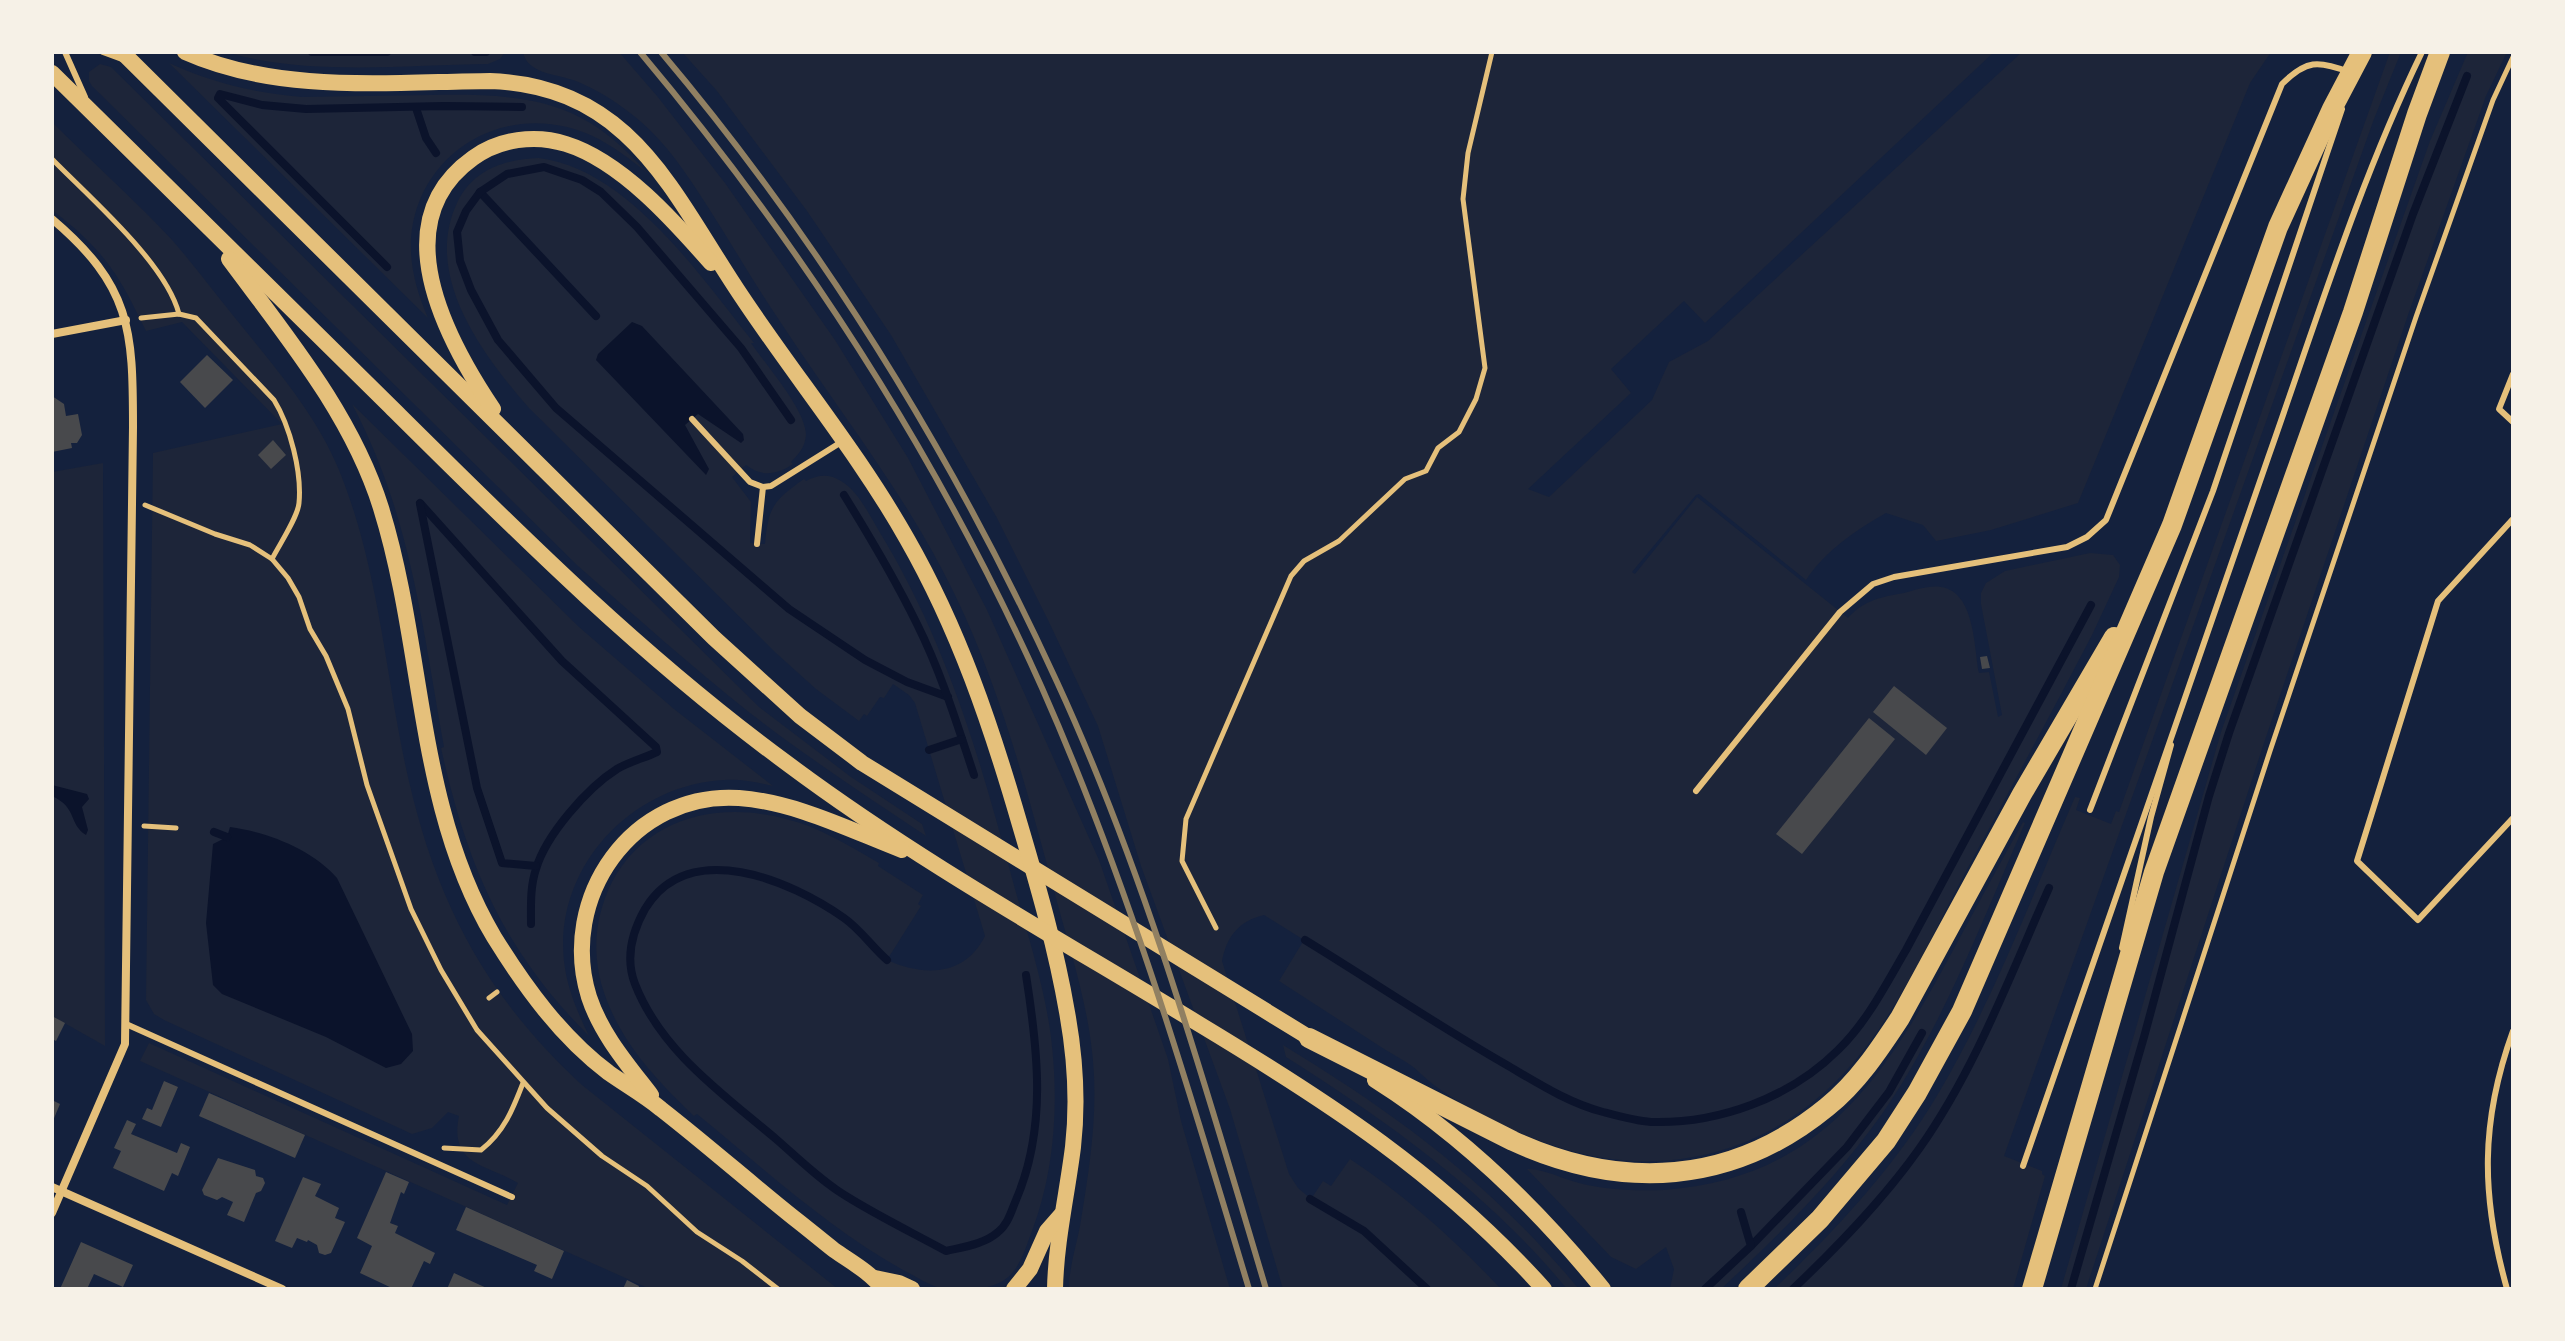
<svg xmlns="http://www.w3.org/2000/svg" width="2565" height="1341" viewBox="0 0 2565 1341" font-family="'Asap Condensed',sans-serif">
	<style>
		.green { fill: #1d2539 }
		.water { fill: #0b132b }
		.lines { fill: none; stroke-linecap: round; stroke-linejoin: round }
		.stream { stroke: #0b132b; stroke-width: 8 }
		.building { fill: #48494c }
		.path { stroke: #e5c07b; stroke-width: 5 }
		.service { stroke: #e5c07b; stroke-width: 6 }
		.minor { stroke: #e5c07b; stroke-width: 8 }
		.secondary { stroke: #e5c07b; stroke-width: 16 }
		.primary { stroke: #e5c07b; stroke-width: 20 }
		.rail { stroke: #918062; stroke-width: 6 }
	</style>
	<rect width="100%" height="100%" fill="#14213d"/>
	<g class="green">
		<path d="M226,52H505L500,59L488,64C405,65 305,76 226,52Z"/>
		<path d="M523,52H619L657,96L725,183L835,340L908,458L987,610L1099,860L1168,1059L1181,1121L1230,1289H1069C1069,1267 1076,1247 1080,1226C1089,1171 1098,1116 1093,1061C1088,1002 1068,944 1053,887C1026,787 1000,688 955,595C908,497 840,413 781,323C745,270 714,212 676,160C650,125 616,98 576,81C557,74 527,74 523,52Z"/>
		<path d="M682,52H1994L1705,323L1684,301L1611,369L1631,393L1528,489L1549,497L1652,400L1669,362L1708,341L2022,52H2271L2250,83L2078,503L1991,530L1936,541L1923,525L1886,513C1856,530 1825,551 1806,580L1699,494L1696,495L1632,572L1635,574L1697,497L1848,618C1864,600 1881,597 1904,593C1915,590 1929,585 1941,587C1975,592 1974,647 1979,673L1989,672L1998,717L2002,715L1981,604V593L1986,583L2005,571L2090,553L2113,555L2120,565L2119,577L2092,635C2050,716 2007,795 1964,875C1930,939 1900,1008 1853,1063C1774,1155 1659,1184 1546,1143C1507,1129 1448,1100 1421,1074C1411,1063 1393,1055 1381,1047C1347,1025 1313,1003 1279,981L1304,940L1264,915C1239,921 1227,936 1222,961L1289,1174L1298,1188L1311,1199L1323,1181L1331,1186L1350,1159C1406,1196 1455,1240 1501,1289H1283L1230,1109L1141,866L1098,726L1048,620L997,518L891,335L807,211L717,91Z"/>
		<path d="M2390,52H2401L2374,119L2004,1156L2042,1171V1174L2045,1176L2013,1289H1774C1836,1230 1894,1168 1938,1094C1993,1001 2032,896 2075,797L2080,798L2076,810L2111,824L2116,811L2119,812Z"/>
		<path d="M2468,52H2507L2486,96L2408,315L2262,749L2086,1289H2061L2221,732L2430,141Z"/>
		<path d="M169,63C213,83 254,93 302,97C345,96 388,96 431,95C525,94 582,97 647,173C623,153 597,134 567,127C486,107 408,167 411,252C412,275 419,297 428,318Z"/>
		<path d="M100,64L111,67L759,707L851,777L922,824L926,836C866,796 807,757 750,713C691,666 635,616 578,566L92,86L89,81V72Z"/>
		<path d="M52,122C92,162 135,200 173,241C199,271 223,304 249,335C283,377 318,419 339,470C372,551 382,637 397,722C423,871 469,981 582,1085L838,1289H650L140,1061L149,1043L507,1205L518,1183C485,1164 449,1165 459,1116L448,1112L432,1128L412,1134L164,1020L154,1014L146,1000L153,453L282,424L182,322L146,331C118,273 104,250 52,210Z"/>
		<path d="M539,158C628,169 701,277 754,343H751C766,365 806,410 806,435C805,447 799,454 791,462L793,464C777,475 761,477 746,465L732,477L751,502L750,543L765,544C768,507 774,500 804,479L806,481C817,475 829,473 841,481C858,491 869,514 879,531C945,639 980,757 1012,878C1026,930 1044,983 1051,1037C1059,1102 1055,1170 1032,1231C1025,1249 1019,1274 999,1283C983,1290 960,1292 943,1289C930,1286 915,1276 903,1270C828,1228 763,1168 697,1114L694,1116C654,1078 616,1037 601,983C592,948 596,914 612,882C647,817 718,801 786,819C820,827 849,846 879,863L878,866L923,895L918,904L921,906L887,960C925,977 965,976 985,936L915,703L909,695L893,684L884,698L880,697L867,716L864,714L859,721L816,689L776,653L529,408C482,354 423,276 457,203C472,170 505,159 539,158Z"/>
		<path d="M352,404L579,627L674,709L773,786C757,782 741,779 725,780C633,784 554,866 564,961C567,988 577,1011 589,1036C503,950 467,865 441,748L444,747C422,625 411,516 352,404Z"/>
		<path d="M103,463L105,1046L52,1016V472Z"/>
		<path d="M2023,822L2025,823C1982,921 1943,1026 1882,1114C1836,1179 1779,1235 1721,1289H1670L1674,1269L1666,1247L1636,1269L1611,1257L1527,1169C1542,1168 1563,1179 1579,1183C1606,1190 1636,1191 1664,1190C1818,1179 1883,1080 1950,956C1974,911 1998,867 2023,822Z"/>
		<path d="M1283,1045C1399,1116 1490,1183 1579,1289H1567C1488,1193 1390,1123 1286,1057Z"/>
	</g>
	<g class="water">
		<path d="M632,322L642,326L743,434L744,440L741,443L698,414L685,425L709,469L706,475L596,360L598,354Z"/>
		<path d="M52,785L87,794L89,799L82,807L88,830L86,835C68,824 78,808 52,796Z"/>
		<path d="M230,827C267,832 312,849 337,878L412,1034L413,1051L401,1064L386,1068L326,1037L222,994L213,985L206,923L213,844L227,837Z"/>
	</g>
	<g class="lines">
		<g class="stream">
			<path d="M312,52H387"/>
			<path d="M475,52H486"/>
			<path d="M416,108L426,138L436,153"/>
			<path d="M480,192L596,316"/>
			<path d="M387,267L218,98L220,94L262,105L306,109L444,106L522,107"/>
			<path d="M791,420L741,348L637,227L601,192L582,180L544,167L507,174L480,192L466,211L457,232L460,261L471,290L498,340L556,408L789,609L865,660L907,682L948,697"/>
			<path d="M844,495C870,537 895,579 917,624C941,672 957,724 974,775"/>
			<path d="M420,503L562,661L656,747L657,752C644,758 629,762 617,769C587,788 546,835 536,869C530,887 531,905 531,924"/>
			<path d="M420,504L477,788L502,863L536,866"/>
			<path d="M929,750L962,739"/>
			<path d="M214,832L227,837"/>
			<path d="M1305,940C1372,981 1437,1025 1505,1064C1536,1082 1568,1103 1603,1112C1618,1116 1636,1121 1651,1122C1718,1124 1790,1098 1838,1050C1867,1022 1886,984 1906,950L2091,605"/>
			<path d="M887,960C872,947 860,929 844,918C791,881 689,836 645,909C632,932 625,958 635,984C661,1051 723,1094 776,1139C798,1158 821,1181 846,1196C878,1216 913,1233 946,1251C963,1247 985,1244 998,1232C1008,1224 1011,1212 1016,1200C1047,1128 1038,1051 1026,975"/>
			<path d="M1310,1199L1364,1231L1427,1289"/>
			<path d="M1751,1246L1847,1147L1889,1092L1922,1033"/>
			<path d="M1705,1289L1751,1246L1741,1212"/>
			<path d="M1793,1289C1838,1246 1883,1200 1919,1149C1975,1070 2010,976 2049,888"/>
			<path d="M2071,1289L2144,1037L2209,796L2229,733L2413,214L2467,76"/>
		</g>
	</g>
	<g class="building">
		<path d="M207,355L233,380L205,408L180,382Z"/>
		<path d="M52,396L64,404L66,416L78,414L82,435L77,443H71L72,448L52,452Z"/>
		<path d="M273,440L286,455L271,469L258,455Z"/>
		<path d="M1987,656L1990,668L1982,669L1980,657Z"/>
		<path d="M1894,686L1947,728L1926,755L1873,712Z"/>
		<path d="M1869,718L1895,739L1802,854L1776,834Z"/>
		<path d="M52,1016L65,1023L56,1041L52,1039Z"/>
		<path d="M164,1081L178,1087L161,1127L142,1119L147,1108L152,1110Z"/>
		<path d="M209,1093L305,1135L295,1158L199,1116Z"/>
		<path d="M52,1100L60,1104L52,1123Z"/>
		<path d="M127,1120L136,1124L131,1134L177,1153L181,1143L190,1147L178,1176L172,1173L164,1191L113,1168L121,1151L114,1148Z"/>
		<path d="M218,1158L255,1170L256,1176L263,1178L265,1183L261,1191L256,1193L244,1222L227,1215L233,1202L222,1197L217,1200L204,1195L202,1190Z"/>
		<path d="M386,1172L409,1182L404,1194L401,1192L390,1223L398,1226L395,1233L435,1253L430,1264L424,1261L411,1289H394L360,1273L372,1246L357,1238Z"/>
		<path d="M303,1177L321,1184L315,1196L339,1208L335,1218L345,1222L331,1253L325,1255L319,1253L317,1245L308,1240L307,1242L297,1238L292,1248L275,1241Z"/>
		<path d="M466,1207L564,1251L552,1279L534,1271L537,1265L456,1230Z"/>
		<path d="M81,1242L133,1265L123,1287L94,1274L87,1289H60Z"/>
		<path d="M454,1273L480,1285L489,1289H447Z"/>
		<path d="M627,1280L639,1286L638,1289H623Z"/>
	</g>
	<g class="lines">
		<g class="path">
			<path d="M52,159C89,197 166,263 179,314"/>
			<path d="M141,318L179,314L196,318L274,400C290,426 302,472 299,503C298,517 279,545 272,559"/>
			<path d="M145,505L215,534L250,545L272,559L288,578L299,597L310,629L326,656L348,709L367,785L411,909L441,970L477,1030L547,1108L602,1156L647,1186L697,1232L742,1261L778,1289"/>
			<path d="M144,826L176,828"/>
			<path d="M1216,928L1182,861L1186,819L1291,576L1304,561L1339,541L1405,479L1426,471L1438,448L1459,432L1476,399L1485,368L1463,199L1468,153L1492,52"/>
			<path d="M489,998L497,992"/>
			<path d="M444,1148L481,1150C504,1132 513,1109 523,1083"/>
			<path d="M2095,1289L2270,751L2416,317L2493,100L2513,57"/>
		</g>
		<g class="service">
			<path d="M65,52L85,97"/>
			<path d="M103,52L122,59"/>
			<path d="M2513,374L2499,409L2513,422"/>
			<path d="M692,419L750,482L763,487L771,486L843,441"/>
			<path d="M2513,519L2438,601L2357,861L2418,920L2513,818"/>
			<path d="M757,544L763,487"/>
			<path d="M1696,791L1840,612L1873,584L1894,577L2067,547L2087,537L2106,520L2282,84C2306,60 2318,60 2349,72"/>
			<path d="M2090,810L2213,491L2342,109"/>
			<path d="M2122,948L2151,817L2171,745"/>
			<path d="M126,1024L512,1197"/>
			<path d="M2023,1166C2104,930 2185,694 2268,458C2316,322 2359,182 2422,52"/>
			<path d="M2507,1289C2481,1196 2480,1122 2513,1031"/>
		</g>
		<g class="minor">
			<path d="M52,219C131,286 133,329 133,427L125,1044L52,1213"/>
			<path d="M52,334L126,320"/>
			<path d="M52,1187L282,1289"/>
		</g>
		<g class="secondary">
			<path d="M122,52L714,638L800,716L862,763L1318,1043"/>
			<path d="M185,52C279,94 389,82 490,81C633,86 673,195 742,297C796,378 859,454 907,539C959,630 991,725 1020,825C1038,886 1056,948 1067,1012C1075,1056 1078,1103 1073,1147C1067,1195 1056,1241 1055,1289"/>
			<path d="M52,73C165,185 278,296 391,407C519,534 642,657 788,764C918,861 1061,940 1199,1024C1330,1103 1440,1174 1544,1289"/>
			<path d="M229,259C286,336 352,415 381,508C425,649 416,806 494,937C525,987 561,1037 609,1073C626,1085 644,1095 661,1109C706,1144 749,1182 794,1218C807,1228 820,1239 834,1250C851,1262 870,1272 883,1289"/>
			<path d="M493,409C446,339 383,222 473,158C499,139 535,134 566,144C621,161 674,221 711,263"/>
			<path d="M1375,1080C1462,1135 1538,1209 1603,1289"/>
			<path d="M651,1095C628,1065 601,1034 589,997C558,898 632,791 739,798C795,802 850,830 902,850"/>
			<path d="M875,1278L899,1283L912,1289"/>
			<path d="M1014,1289L1030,1269L1047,1231L1061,1215"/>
		</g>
		<g class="primary">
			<path d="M1309,1038L1513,1141C1622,1191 1732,1185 1827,1107C1857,1083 1879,1050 1900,1018L2022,794L2114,637"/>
			<path d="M1748,1289L1820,1219L1886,1141L1917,1093L1962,1011L2172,525L2278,227L2332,109L2362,52"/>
			<path d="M2032,1289L2154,872L2353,312L2417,114L2440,52"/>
		</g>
		<g class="rail">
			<path d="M640,52C802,245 939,458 1042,688C1128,882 1188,1086 1249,1289"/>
			<path d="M661,52C822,243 953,455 1057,682C1146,875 1205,1085 1266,1289"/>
		</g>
	</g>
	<rect width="2565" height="1341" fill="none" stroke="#f6f1e7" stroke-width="108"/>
</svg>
